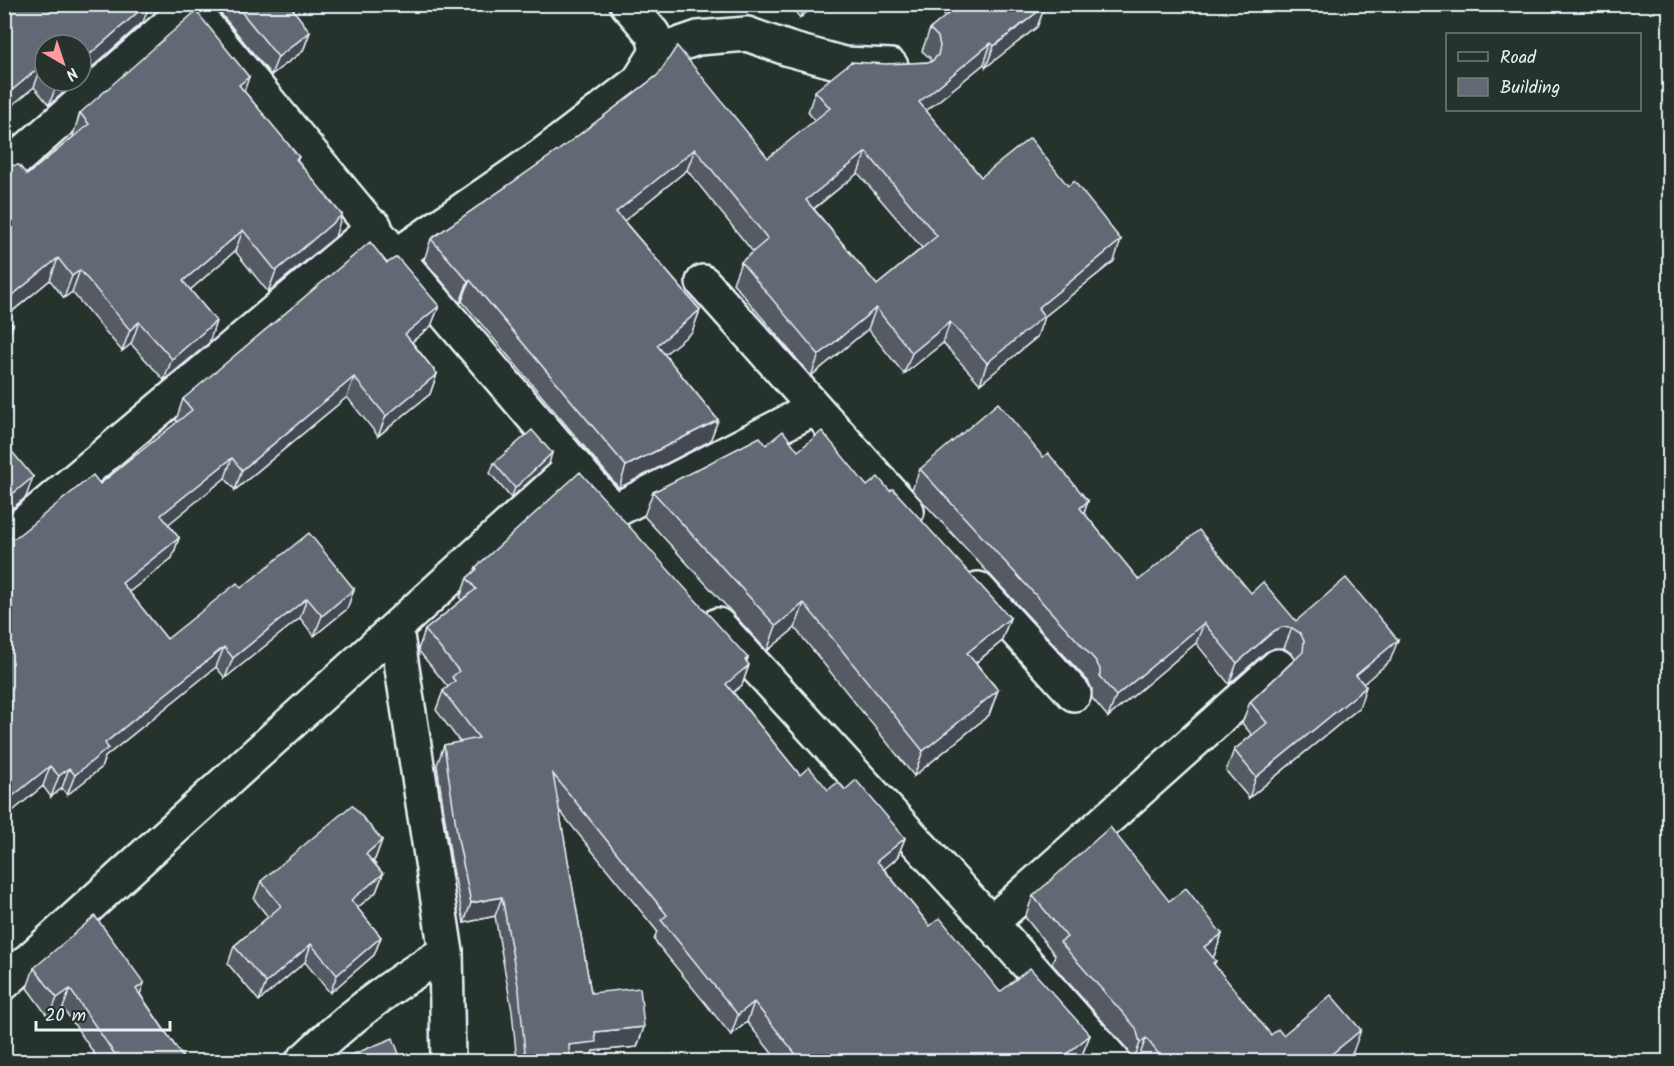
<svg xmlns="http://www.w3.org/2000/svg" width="1674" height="1066" viewBox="0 0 1674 1066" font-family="Kalam,sans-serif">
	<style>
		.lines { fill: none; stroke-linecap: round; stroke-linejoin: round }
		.street-casing { stroke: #e8f1f8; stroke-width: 38 }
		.street { stroke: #26332d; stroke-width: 33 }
		.wall { fill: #545a64; stroke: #e8f1f8; stroke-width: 1.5; fill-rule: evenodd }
		.shaded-wall { fill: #454a51; stroke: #e8f1f8; stroke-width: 1.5 }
		.building { fill: #626974; stroke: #e8f1f8; stroke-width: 1.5; fill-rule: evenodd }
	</style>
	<rect width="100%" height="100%" fill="#26332d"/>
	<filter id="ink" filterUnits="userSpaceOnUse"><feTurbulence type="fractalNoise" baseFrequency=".0167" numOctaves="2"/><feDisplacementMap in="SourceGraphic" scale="12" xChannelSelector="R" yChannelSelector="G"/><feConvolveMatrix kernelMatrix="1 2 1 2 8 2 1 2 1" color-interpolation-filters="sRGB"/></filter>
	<g filter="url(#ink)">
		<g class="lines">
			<g class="street-casing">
				<g id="street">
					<path d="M188,4L396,256L610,507"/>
					<path d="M657,52L698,38L747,34L789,49L844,64L891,66"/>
					<path d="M4,170L190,6"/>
					<path d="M396,256L541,156L639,81L657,52L653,34L627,4"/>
					<path d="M703,282L907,511"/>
					<path d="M614,511L813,409"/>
					<path d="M4,540L375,227"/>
					<path d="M978,589L1074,694"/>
					<path d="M718,625L991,923L1114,1062"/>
					<path d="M396,629L446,952L448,1062"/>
					<path d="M991,923L1278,666"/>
					<path d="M4,983L574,466"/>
					<path d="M302,1062C348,1018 391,985 446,952"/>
				</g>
			</g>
			<use href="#street" class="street"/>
		</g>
		<g class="wall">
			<path d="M4,4L143,22L45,45V81H77L49,105L34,87L4,112Z"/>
			<path d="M213,4H292L290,6L310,32L303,51L271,75Z"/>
			<path d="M789,4H816L800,18Z"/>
			<path d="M948,4H1044L1045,6L1037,27L986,67L984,64L926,111L981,177L1114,261L1044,317L1037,337L980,384L943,343L904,374L868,329L811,376L733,283L741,262L753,252L687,170L624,221L700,310L692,332L664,354L718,420L710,441L619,488L462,301L460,303L424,260L431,239L559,150L658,75L768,158L815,121L808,112L815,91L887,64L931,62L930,58L922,51L930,29L945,17L944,16ZM858,173L922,248L877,285L814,209Z"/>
			<path d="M244,91L299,157L297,161L335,237L268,292L235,251L190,290L216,321L209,343L164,380L131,344L122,351L72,292L64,298L50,280L6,317L13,325L4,347V165L27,175L74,136L73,135L80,113Z"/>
			<path d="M387,263L439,306L431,326L412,342L437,374L430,394L378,436L347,397L235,490L225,478L168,524L179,538L172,558L129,592L167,639L241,588L354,589L347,609L314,636L300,618L225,678L216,667L105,757L101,768L67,795L62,788L51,797L43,786L4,818V537L15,538L100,484L178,422L176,420L183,399Z"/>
			<path d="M766,445L798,451L867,486L890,491L1010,618L1001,642L976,663L998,690L989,715L914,776L795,628L767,651L644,516L653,492Z"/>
			<path d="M1043,457L1088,501L1084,513L1139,580L1251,593L1296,621L1390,661L1363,683L1359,708L1249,798L1226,771L1234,750L1252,735L1242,723L1250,702L1295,659L1292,654L1284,648H1275L1266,652L1229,684L1196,643L1108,717L1092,698V689L1088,681L912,490L920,469Z"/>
			<path d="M494,463L549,464L511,498L490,473Z"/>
			<path d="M476,567L746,662L749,665L742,685L733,692L800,775L828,790H845L905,838L897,858L884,869L930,926L1000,992L1090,1035L1082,1055L1074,1062H779L747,1022L731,1035L654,940L657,931L559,810L591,993L644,1027L637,1047L593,1051L589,1062H517L512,1011L495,916L464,923L451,859L437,765L444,745L460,742L436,710L443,691L448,687L418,650L425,630L462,600L460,598L467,578L474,572Z"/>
			<path d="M382,840L375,859L373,861L383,874L376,892L357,908L381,937L374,955L330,993L305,962L259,1001L228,964L234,946L268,917L254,899L261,881Z"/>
			<path d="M1033,896L1169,901L1222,934L1214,956L1212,957L1216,961L1214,965L1271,1035H1283L1353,1052L1341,1062H1139L1138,1060L1136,1062H1131L1128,1050L1052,964L1055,955L1025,917Z"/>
			<path d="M34,968L144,983L140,994L186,1062H100L63,1008L49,1018L27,988Z"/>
		</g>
		<g class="shaded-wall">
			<path d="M147,4H150L143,22L81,77V62Z"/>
			<path d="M805,4H816L800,18Z"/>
			<path d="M1045,6L1037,27L986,67L994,46Z"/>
			<path d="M310,32L303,51L271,75L278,57Z"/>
			<path d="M991,43L984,64L911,123L919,102Z"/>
			<path d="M42,65L34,87L4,112V97Z"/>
			<path d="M249,77L242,98L239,85Z"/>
			<path d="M60,81H77L49,105L57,84Z"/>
			<path d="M695,149L687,170L609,233L616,212Z"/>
			<path d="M866,152L858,173L798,221L806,200Z"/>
			<path d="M342,215L335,237L268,292L276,271Z"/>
			<path d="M243,230L235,251L175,303L183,281Z"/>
			<path d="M1121,240L1114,261L1044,317L1037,337L980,384L987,363L1038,308Z"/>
			<path d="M58,258L50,280L4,318V302Z"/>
			<path d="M80,270L72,292L64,298L72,276Z"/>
			<path d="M470,280L462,301L460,303L468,281Z"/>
			<path d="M439,306L431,326L397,354L405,334Z"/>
			<path d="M876,308L868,329L811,376L819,355Z"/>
			<path d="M700,310L692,332L650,366L657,345Z"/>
			<path d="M216,321L209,343L164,380L172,359Z"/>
			<path d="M139,322L131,344L122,351L130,330Z"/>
			<path d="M950,322L943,343L904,374L912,353Z"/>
			<path d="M13,325L4,347V332Z"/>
			<path d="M437,374L430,394L378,436L386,416Z"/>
			<path d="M354,377L347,397L235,490L242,470Z"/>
			<path d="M718,420L710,441L619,488L626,466Z"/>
			<path d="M552,453L549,464L511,498L515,488Z"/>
			<path d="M232,458L225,478L154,536L161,515Z"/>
			<path d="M33,477L26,497L4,515V501Z"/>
			<path d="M1088,501L1081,522L1080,508Z"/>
			<path d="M179,538L172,558L114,604L122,583Z"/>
			<path d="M354,589L347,609L314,636L322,616Z"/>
			<path d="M307,598L300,618L225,678L233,658Z"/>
			<path d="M804,603L795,628L767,651L776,626Z"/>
			<path d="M1010,618L1001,642L958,677L967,653Z"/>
			<path d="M1204,623L1196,643L1108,717L1116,696Z"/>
			<path d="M1282,627L1292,628L1284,648H1275L1266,652L1229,684L1237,663L1274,631Z"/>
			<path d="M1398,640L1390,661L1349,696L1356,675Z"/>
			<path d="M224,647L216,667L105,757L101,768L67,795L75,775L105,743Z"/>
			<path d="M748,658L744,670L749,665L742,685L719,704L726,684L745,660Z"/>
			<path d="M1366,687L1359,708L1249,798L1256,777Z"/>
			<path d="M998,690L989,715L914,776L923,751Z"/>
			<path d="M50,766L43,786L4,818V803Z"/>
			<path d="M69,768L62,788L51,797L59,776Z"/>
			<path d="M905,838L897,858L870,881L877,861Z"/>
			<path d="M382,840L375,859L360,872L366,854Z"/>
			<path d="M383,874L376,892L344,919L351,900Z"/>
			<path d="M502,897L495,916L464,923L471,903Z"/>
			<path d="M1222,934L1214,956L1196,969L1204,947Z"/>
			<path d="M381,937L374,955L330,993L337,975Z"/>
			<path d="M311,944L305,962L259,1001L266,983Z"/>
			<path d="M144,983L137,1003L136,989Z"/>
			<path d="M70,989L63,1008L49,1018L57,998Z"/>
			<path d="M754,1002L747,1022L731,1035L738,1015Z"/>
			<path d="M644,1027L637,1047L593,1051L589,1062H562L569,1045L595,1032Z"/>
			<path d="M1361,1030L1353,1052L1341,1062H1322Z"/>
			<path d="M1090,1035L1082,1055L1074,1062H1057Z"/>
			<path d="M1146,1038L1138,1060L1136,1062H1133L1140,1043Z"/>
		</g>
		<g class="building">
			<path d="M4,4H147L81,62V45H45V69L42,65L4,97Z"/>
			<path d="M235,4H289L310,32L278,57Z"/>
			<path d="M960,4H1044L1045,6L994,46L991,43L919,102L981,177L1030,138L1068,186L1074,181L1121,240L1038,308L1044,316L987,363L950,322L912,353L876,308L819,355L741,262L768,239L695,149L616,212L700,310L657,345L718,420L626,466L470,280L468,281L431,239L559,150L658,75L677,46L768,158L830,108L815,91L851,62L887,64L931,62L938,55L940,46L938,37L930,29ZM866,152L937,236L877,285L806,200Z"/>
			<path d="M196,11L249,77L239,85L299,157L296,159L342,215L276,271L243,230L183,281L216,321L172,359L139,322L130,330L80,270L72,276L58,258L4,302V165L6,166L19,165L27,175L89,124L80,113Z"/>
			<path d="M370,242L387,263L397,257L439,306L405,334L437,374L386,416L354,377L242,470L232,458L161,515L179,538L122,583L167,639L237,583L241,588L309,533L354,589L322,616L307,598L233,658L224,647L105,743L108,748L75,775L69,768L59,776L50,766L4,803V537L15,538L93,475L100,484L192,410L183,399Z"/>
			<path d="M4,315L13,325L4,332Z"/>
			<path d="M998,403L1043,457L1048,453L1088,501L1080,508L1139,580L1199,530L1251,593L1263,582L1296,621L1346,578L1398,640L1356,675L1366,687L1256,777L1234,750L1267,723L1250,702L1303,652L1304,641L1300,633L1292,628L1282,627L1274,631L1237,663L1204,623L1116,696L1100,677V669L1095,660L920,469Z"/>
			<path d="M532,430L552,453L515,488L494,463Z"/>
			<path d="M783,431L798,451L822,431L867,486L878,477L890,491L893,489L1010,618L967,653L998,690L923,751L804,603L776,626L653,492L760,437L766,445Z"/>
			<path d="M4,442L33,477L4,501Z"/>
			<path d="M580,472L748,658L745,660L749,665L726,684L800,775L809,767L828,790L838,782L845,790L856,780L905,838L877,861L930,926L940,918L1000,992L1030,968L1090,1035L1057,1062H802L754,1002L738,1015L661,920L667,915L553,774L591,993L640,988L644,1027L595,1032L596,1042L569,1045L570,1062H526L519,991L502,897L471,903L458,839L444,745L479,738L443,691L455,681L452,677L459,671L425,630L476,589L467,578L477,569L476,567Z"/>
			<path d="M352,805L382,840L366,854L383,874L351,900L381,937L337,975L311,944L266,983L234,946L281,906L261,881Z"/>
			<path d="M1110,827L1169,901L1186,888L1222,934L1204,947L1216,961L1213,963L1271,1035L1278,1029L1283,1035L1331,995L1361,1030L1322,1062H1165L1146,1038L1140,1043L1136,1028L1060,942L1067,937L1033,896Z"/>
			<path d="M95,916L144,983L136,989L186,1062H120L70,989L57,998L34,968Z"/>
			<path d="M393,1038L402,1062H334Z"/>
		</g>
	</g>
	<rect width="1674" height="1066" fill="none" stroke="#26332d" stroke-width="24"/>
	<rect x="12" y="12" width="1650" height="1042" fill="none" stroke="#e8f1f8" stroke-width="2" filter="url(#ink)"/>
	<rect x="1446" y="33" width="195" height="78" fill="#26332d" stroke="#747f7e" stroke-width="1.5"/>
	<rect x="1458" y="52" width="30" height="9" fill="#26332d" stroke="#747f7e" stroke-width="1.5"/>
	<text x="1500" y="63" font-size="18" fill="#e8f1f8">Road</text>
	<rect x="1458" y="78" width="30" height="18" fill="#626974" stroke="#747f7e" stroke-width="1.5"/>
	<text x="1500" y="93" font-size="18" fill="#e8f1f8">Building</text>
	<g transform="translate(63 63) rotate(141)"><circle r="28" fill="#26332d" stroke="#747f7e" stroke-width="1.5"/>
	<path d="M0-4.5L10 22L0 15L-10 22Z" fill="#ff9aa2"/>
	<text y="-9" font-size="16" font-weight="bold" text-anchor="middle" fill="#e8f1f8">N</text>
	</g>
	<path d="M36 1021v9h134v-9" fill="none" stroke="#e8f1f8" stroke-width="3"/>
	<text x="45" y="1021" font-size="18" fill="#e8f1f8" stroke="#26332d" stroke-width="4.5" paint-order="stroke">20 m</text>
</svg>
